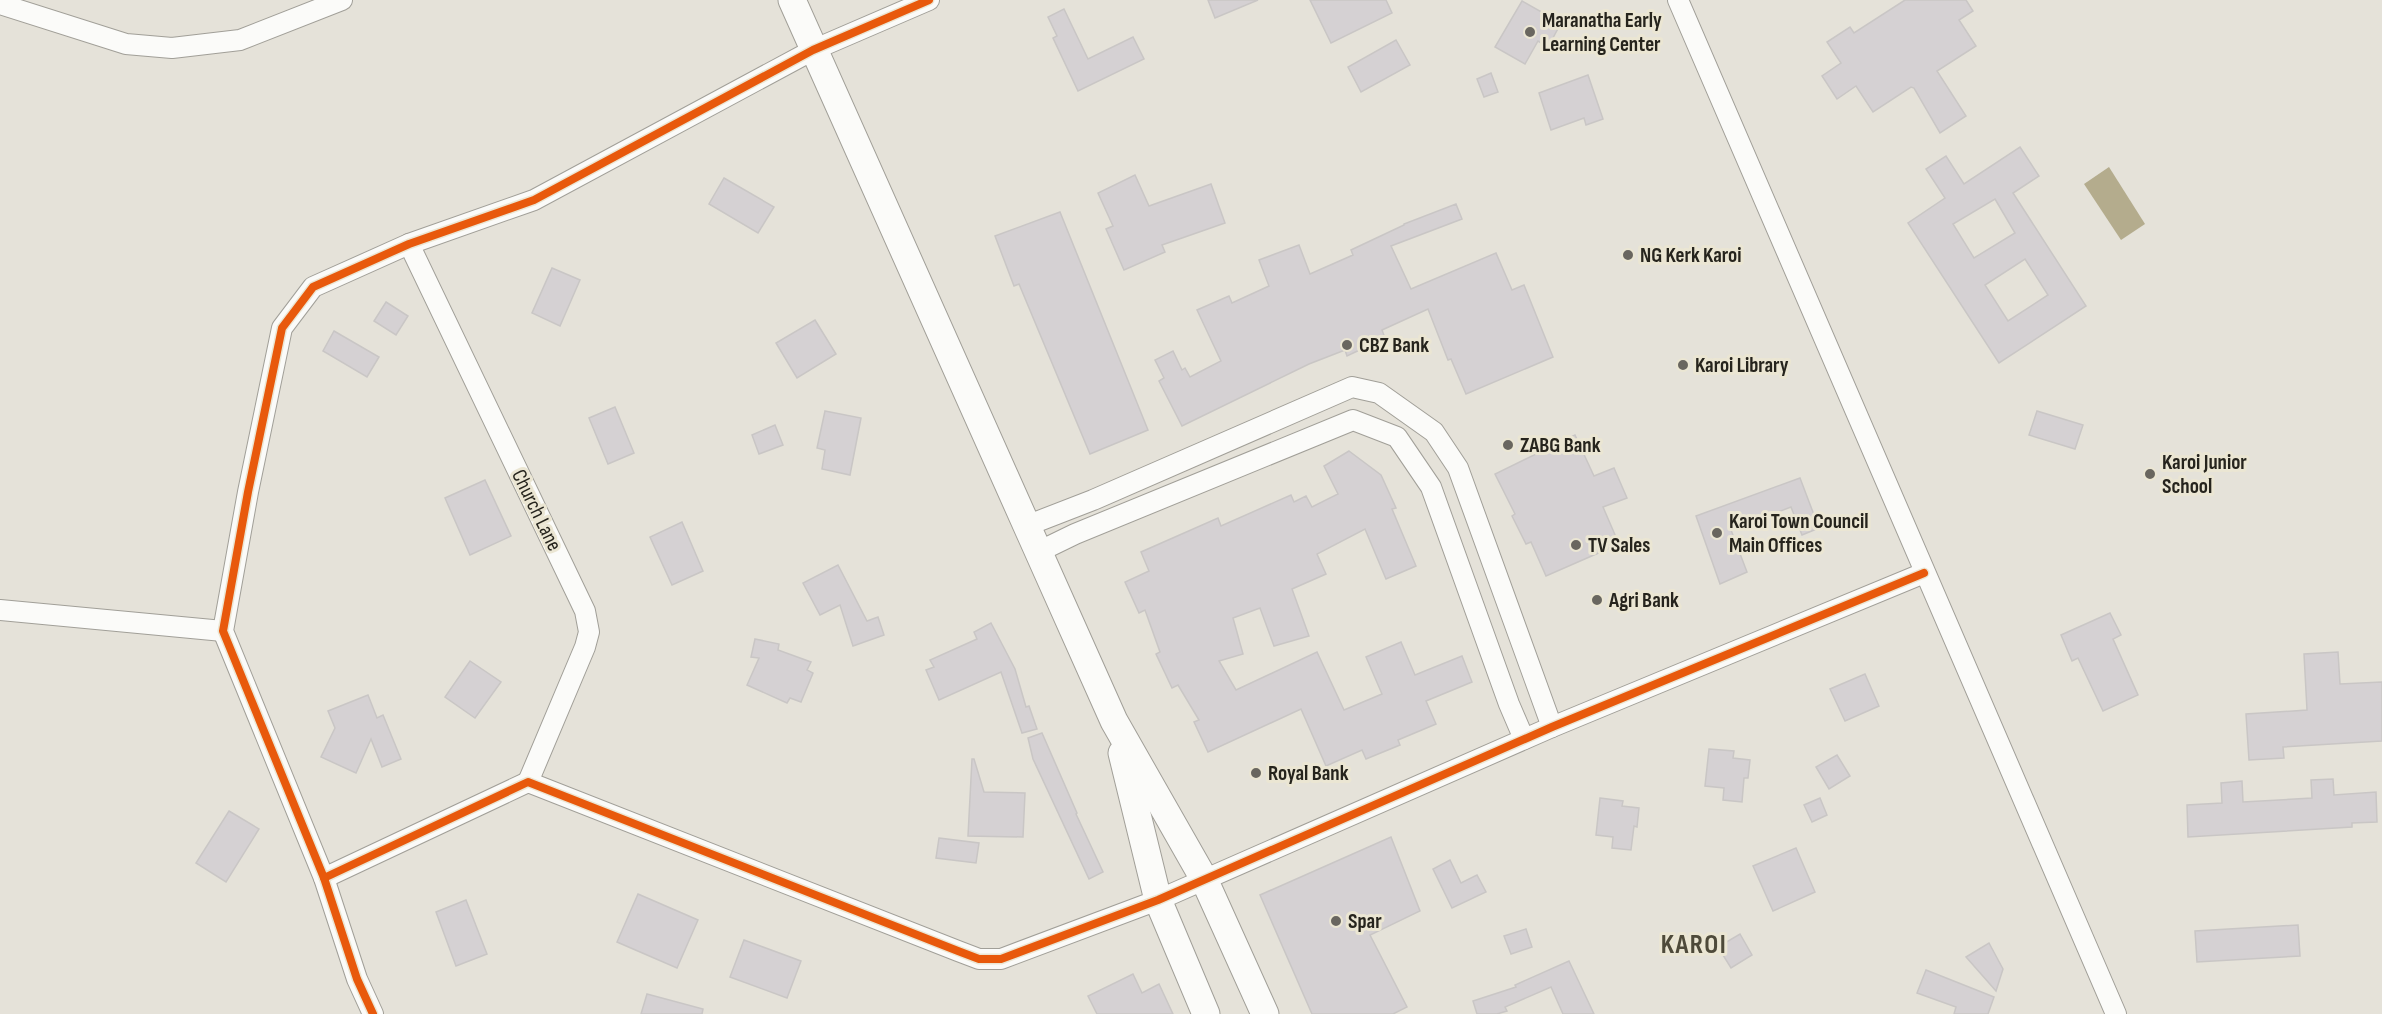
<svg xmlns="http://www.w3.org/2000/svg" width="2382" height="1014" viewBox="0 0 2382 1014" font-family="'Sofia Sans Condensed',sans-serif">
	<style>
		.water { fill: #b4ac8d }
		.building { fill: #d5d1d3; stroke: #c9c6c5; stroke-width: 1.5; fill-rule: evenodd }
		.lines { fill: none; stroke-linecap: round; stroke-linejoin: round }
		.street-casing { stroke: #a19f98; stroke-width: 22 }
		.secondary-casing { stroke: #a19f98; stroke-width: 29 }
		.street { stroke: #fbfbf9; stroke-width: 20 }
		.secondary { stroke: #fbfbf9; stroke-width: 27 }
		.cycleway-casing { stroke: #ebe6d3; stroke-width: 11 }
		.cycleway { stroke: #e8590c; stroke-width: 8 }
		.poi-dot { fill: #69665f; stroke: #ebe6d3; stroke-width: 2 }
		.labels { text-anchor: middle; stroke-width: 6; stroke-linejoin: round; paint-order: stroke }
		.poi-label { font-size: 21px; font-weight: bold; fill: #26241d; stroke: #ebe6d3; text-anchor: start }
		.street-label { font-size: 21px; fill: #26241d; stroke: #ebe6d3 }
		.district-label { font-size: 27px; font-weight: bold; letter-spacing: 1.5px; fill: #4e4a3a; stroke: #ebe6d3 }
	</style>
	<rect width="100%" height="100%" fill="#e5e2d9"/>
	<path class="water" d="M2109,167L2145,224L2121,240L2084,184Z"/>
	<g class="building">
		<path d="M1208,0H1258L1215,18Z"/>
		<path d="M1310,0H1386L1392,13L1331,43Z"/>
		<path d="M1905,0H1966L1973,11L1959,20L1976,46L1937,71L1966,116L1940,133L1914,88L1911,87L1873,112L1856,86L1837,99L1822,76L1841,63L1827,42L1850,27L1854,33Z"/>
		<path d="M1522,1L1561,23L1548,47L1538,41L1525,64L1495,47Z"/>
		<path d="M1064,9L1088,59L1133,37L1144,59L1078,91L1053,38L1057,36L1048,17Z"/>
		<path d="M1396,40L1410,65L1361,92L1348,67Z"/>
		<path d="M1491,73L1498,92L1484,97L1477,79Z"/>
		<path d="M1588,75L1603,119L1586,125L1584,118L1551,130L1539,93Z"/>
		<path d="M2020,147L2039,176L2013,193L2086,306L1999,363L1908,223L1945,198L1926,169L1946,156L1964,184ZM1995,199L2015,233L1974,258L1953,224ZM2025,259L2048,295L2008,321L1985,285Z"/>
		<path d="M1135,175L1149,206L1211,184L1225,223L1162,245L1165,252L1124,270L1106,229L1113,226L1098,193Z"/>
		<path d="M724,178L774,207L758,233L709,204Z"/>
		<path d="M1456,204L1462,219L1391,246L1411,289L1496,253L1512,290L1524,285L1553,357L1466,394L1451,359L1448,360L1428,309L1382,330L1385,338L1347,356L1345,350L1309,364L1182,426L1159,381L1164,378L1155,360L1173,351L1182,370L1185,368L1190,377L1221,361L1197,310L1229,296L1232,303L1269,286L1259,260L1299,245L1310,274L1353,255L1351,250L1404,225V224Z"/>
		<path d="M1060,212L1148,430L1090,454L1019,284L1014,286L995,236Z"/>
		<path d="M552,268L580,280L560,326L532,313Z"/>
		<path d="M386,302L408,316L396,335L374,321Z"/>
		<path d="M815,320L836,354L797,378L776,343Z"/>
		<path d="M334,331L379,357L367,377L323,351Z"/>
		<path d="M615,407L634,453L608,464L589,418Z"/>
		<path d="M825,411L861,418L850,475L822,469L825,450L817,448Z"/>
		<path d="M2037,411L2083,425L2075,449L2029,435Z"/>
		<path d="M775,425L783,445L759,454L752,435Z"/>
		<path d="M1575,435L1594,476L1614,468L1627,498L1603,507L1619,544L1546,576L1531,542L1526,544L1512,516L1515,514L1495,474Z"/>
		<path d="M1349,451L1381,475L1396,508L1392,509L1416,566L1386,579L1365,529L1317,554L1326,574L1292,589L1309,636L1274,646L1260,608L1233,618L1243,654L1219,661L1236,690L1317,652L1344,710L1382,694L1366,657L1401,642L1415,675L1462,656L1472,682L1426,701L1436,724L1398,740L1400,745L1366,759L1362,750L1326,766L1301,709L1208,752L1194,722L1199,720L1178,685L1172,688L1156,654L1160,652L1145,610L1139,613L1125,582L1149,571L1141,552L1218,518L1221,526L1291,495L1294,502L1306,496L1312,507L1338,494L1324,466Z"/>
		<path d="M1800,478L1819,528L1802,535L1791,507L1731,530L1747,572L1720,584L1696,516Z"/>
		<path d="M485,480L511,536L470,555L445,498Z"/>
		<path d="M682,522L703,571L672,585L650,537Z"/>
		<path d="M838,565L867,621L878,617L884,635L853,646L840,605L820,615L803,583Z"/>
		<path d="M2110,613L2121,635L2113,639L2138,695L2103,711L2078,658L2072,661L2061,635Z"/>
		<path d="M991,623L1015,669L1026,707L1029,706L1037,729L1022,733L1001,672L939,700L926,670L934,667L930,660L977,639L974,632Z"/>
		<path d="M755,639L779,644L778,650L811,662L807,670L813,673L801,702L790,698L787,703L747,685L759,658L751,657Z"/>
		<path d="M2338,652L2340,684L2382,682V741L2283,747L2284,758L2249,760L2246,714L2307,710L2304,654Z"/>
		<path d="M470,661L501,682L475,718L445,697Z"/>
		<path d="M1865,674L1879,706L1845,721L1830,689Z"/>
		<path d="M368,695L377,718L383,715L401,759L382,767L371,739L356,773L321,757L335,728L328,711Z"/>
		<path d="M1042,733L1077,813L1076,814L1103,872L1089,879L1033,759L1028,738Z"/>
		<path d="M1709,749L1734,751L1733,758L1750,760L1748,778H1744L1742,802L1723,800L1724,788L1705,786Z"/>
		<path d="M1837,755L1850,776L1829,789L1816,767Z"/>
		<path d="M972,759H974L984,792L1025,793L1023,837L968,836Z"/>
		<path d="M2333,779L2334,795L2376,792L2377,822L2352,823V827L2188,837L2187,805L2222,803L2221,783L2242,781L2243,802L2312,798L2311,780Z"/>
		<path d="M1600,798L1623,801L1622,806L1639,808L1637,827L1634,826L1631,850L1612,848L1613,837L1596,835Z"/>
		<path d="M1820,798L1827,815L1812,822L1804,805Z"/>
		<path d="M229,811L259,829L226,882L196,863Z"/>
		<path d="M1391,837L1420,911L1370,935L1407,1007L1393,1014H1312L1260,895Z"/>
		<path d="M939,838L979,843L976,863L936,858Z"/>
		<path d="M1796,848L1815,892L1773,911L1753,866Z"/>
		<path d="M1450,860L1461,883L1477,875L1486,892L1452,908L1433,869Z"/>
		<path d="M638,894L698,920L677,968L617,942Z"/>
		<path d="M466,900L487,954L456,966L436,912Z"/>
		<path d="M2298,925L2300,956L2197,962L2195,931Z"/>
		<path d="M1526,929L1532,947L1511,954L1504,936Z"/>
		<path d="M1740,934L1752,955L1731,968L1718,947Z"/>
		<path d="M744,940L801,961L787,998L730,977Z"/>
		<path d="M1989,943L2003,969L1996,991L1966,957Z"/>
		<path d="M1569,961L1594,1014H1563L1551,987L1505,1007L1507,1011L1497,1014H1477L1473,1001L1516,987L1515,985Z"/>
		<path d="M1926,970L1994,997L1988,1014H1954L1956,1007L1917,993Z"/>
		<path d="M1133,974L1142,993L1159,984L1173,1014H1097L1088,996Z"/>
		<path d="M647,994L703,1009L702,1014H641Z"/>
	</g>
	<g class="lines">
		<g class="street-casing">
			<g id="street">
				<path d="M1678,0L2116,1014"/>
				<path d="M0,4L126,44L172,48L240,40L342,0"/>
				<path d="M409,244L585,611L589,632L585,647L528,782"/>
				<path d="M1026,526L1093,500L1352,387L1379,393L1434,432L1458,468L1552,727"/>
				<path d="M1038,552L1075,534L1353,420L1397,437L1431,487L1509,704L1524,739"/>
				<path d="M0,610L223,631"/>
				<path d="M324,878L528,782L958,951L979,959H1001L1158,900L1552,727L1924,573"/>
				<path d="M373,1014L357,979L324,878L223,631L248,492L282,328L313,287L409,244L534,200L813,50L929,0"/>
			</g>
		</g>
		<g class="secondary-casing">
			<g id="secondary">
				<path d="M792,0L1114,721L1204,879L1265,1014"/>
				<path d="M1122,753L1158,900L1206,1014"/>
			</g>
		</g>
		<use href="#street" class="street"/>
		<use href="#secondary" class="secondary"/>
		<g class="cycleway-casing">
			<g id="cycleway">
				<path d="M324,878L528,782L958,951L979,959H1001L1158,900L1552,727L1924,573"/>
				<path d="M373,1014L357,979L324,878L223,631L248,492L282,328L313,287L409,244L534,200L813,50L929,0"/>
			</g>
		</g>
		<use href="#cycleway" class="cycleway"/>
	</g>
	<g class="poi-dot">
		<circle cx="1530" cy="32" r="6"/>
		<circle cx="1628" cy="255" r="6"/>
		<circle cx="1347" cy="345" r="6"/>
		<circle cx="1683" cy="365" r="6"/>
		<circle cx="1508" cy="445" r="6"/>
		<circle cx="2150" cy="474" r="6"/>
		<circle cx="1717" cy="533" r="6"/>
		<circle cx="1576" cy="545" r="6"/>
		<circle cx="1597" cy="600" r="6"/>
		<circle cx="1256" cy="773" r="6"/>
		<circle cx="1336" cy="921" r="6"/>
	</g>
	<g class="labels">
		<g class="poi-label">
			<text x="1542" y="27">Maranatha Early<tspan x="1542" dy="24">Learning Center</tspan></text>
			<text x="1640" y="262">NG Kerk Karoi</text>
			<text x="1359" y="352">CBZ Bank</text>
			<text x="1695" y="372">Karoi Library</text>
			<text x="1520" y="452">ZABG Bank</text>
			<text x="2162" y="469">Karoi Junior<tspan x="2162" dy="24">School</tspan></text>
			<text x="1729" y="528">Karoi Town Council<tspan x="1729" dy="24">Main Offices</tspan></text>
			<text x="1588" y="552">TV Sales</text>
			<text x="1609" y="607">Agri Bank</text>
			<text x="1268" y="780">Royal Bank</text>
			<text x="1348" y="928">Spar</text>
		</g>
		<g class="street-label">
			<text transform="translate(537 510) rotate(64)" y="7">Church Lane</text>
		</g>
		<g class="district-label">
			<text x="1694" y="953">KAROI</text>
		</g>
	</g>
</svg>
